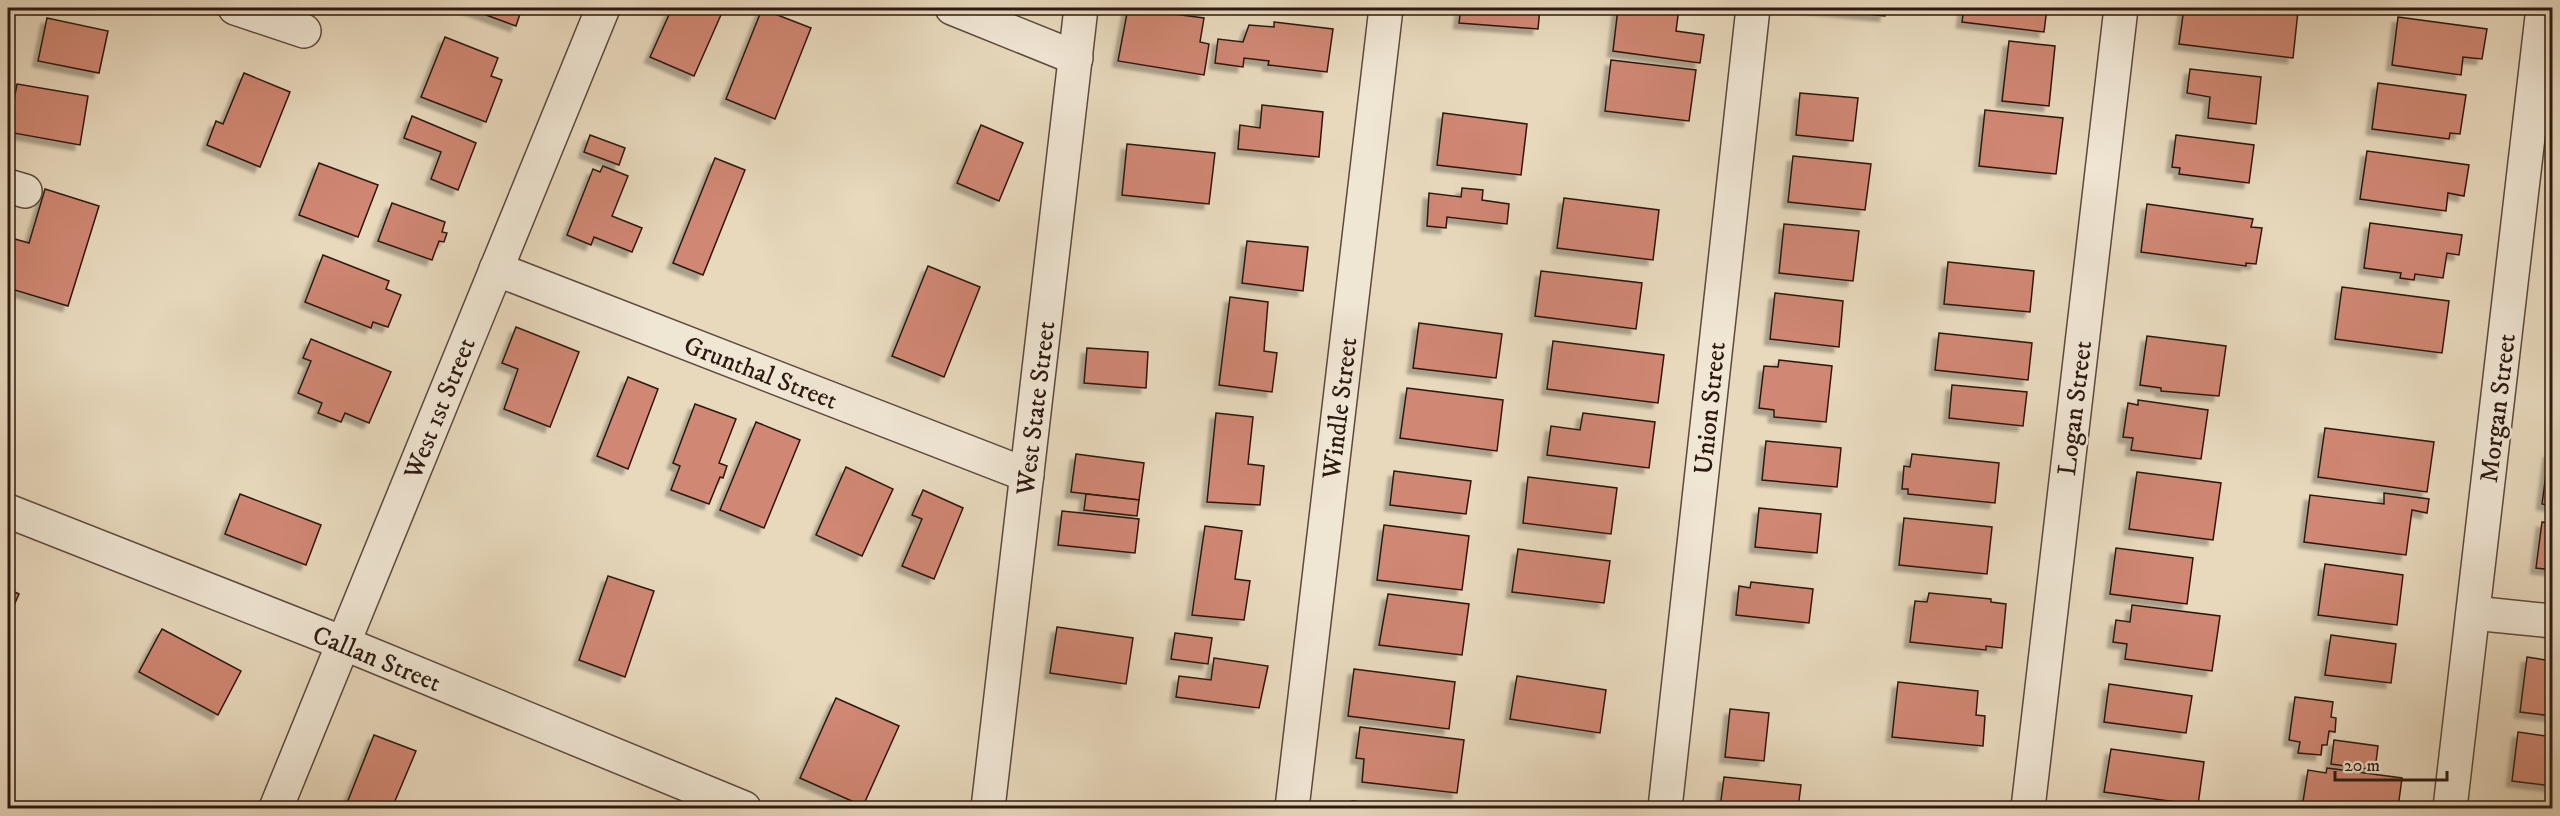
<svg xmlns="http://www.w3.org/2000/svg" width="2560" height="816" viewBox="0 0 2560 816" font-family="'IM FELL DW Pica',serif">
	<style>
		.building { fill: #d08773; stroke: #2d1811; stroke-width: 1.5; filter: url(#shadow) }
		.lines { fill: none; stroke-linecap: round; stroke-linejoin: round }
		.minor-casing { stroke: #5c483c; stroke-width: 36 }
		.minor { stroke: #f0e6d4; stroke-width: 33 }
		.labels { text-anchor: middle; stroke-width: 5; stroke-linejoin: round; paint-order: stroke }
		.street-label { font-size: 26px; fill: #2d1811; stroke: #f0e6d4 }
	</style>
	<defs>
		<filter id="shadow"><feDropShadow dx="-5.5" dy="5.5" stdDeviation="1.5" flood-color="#0004"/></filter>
	</defs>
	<rect width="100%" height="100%" fill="#e8d9bd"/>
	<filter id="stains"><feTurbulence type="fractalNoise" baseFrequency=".00333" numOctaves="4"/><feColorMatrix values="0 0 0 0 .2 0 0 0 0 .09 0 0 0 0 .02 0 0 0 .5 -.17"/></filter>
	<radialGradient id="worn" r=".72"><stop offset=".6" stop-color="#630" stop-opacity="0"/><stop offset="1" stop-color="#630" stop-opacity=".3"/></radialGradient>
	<g class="building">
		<path d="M467,8H522L516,26Z"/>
		<path d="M672,8H724L694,76L650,57Z"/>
		<path d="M1128,8L1204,18L1200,42L1209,44L1204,75L1118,61Z"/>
		<path d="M1461,8H1540L1538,29L1459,23Z"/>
		<path d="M1618,8H1679L1676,31L1704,35L1700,63L1613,51Z"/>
		<path d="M1806,8H1886L1885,16Z"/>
		<path d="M1964,8H2047L2044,32L1962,22Z"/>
		<path d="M2184,8H2267L2298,11L2293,58L2179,44Z"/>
		<path d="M762,9L811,28L775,119L726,99Z"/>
		<path d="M2398,17L2487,29L2482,59L2463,57L2461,75L2392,65Z"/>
		<path d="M47,18L108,31L99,73L38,61Z"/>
		<path d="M1274,22L1333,29L1327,72L1268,65L1269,61L1244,58L1243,67L1215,63L1218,39L1243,42L1249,25L1274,27Z"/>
		<path d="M445,37L498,58L491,76L502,80L486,122L421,97Z"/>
		<path d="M2009,41L2055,46L2049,106L2002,101Z"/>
		<path d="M1611,60L1696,70L1689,121L1605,111Z"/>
		<path d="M2190,69L2261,77L2256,124L2208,118L2210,97L2187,93Z"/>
		<path d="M244,73L290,92L260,167L207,145L216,121L223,124Z"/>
		<path d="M2378,83L2466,95L2460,134L2450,133L2449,139L2372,129Z"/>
		<path d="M17,84L88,96L80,145L8,132Z"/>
		<path d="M1800,93L1858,98L1853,141L1796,135Z"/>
		<path d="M1262,105L1323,112L1319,157L1238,149L1240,125L1260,128Z"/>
		<path d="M1985,110L2063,118L2056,174L1979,166Z"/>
		<path d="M1443,113L1527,124L1521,175L1437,165Z"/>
		<path d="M412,116L476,143L458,190L431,179L441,152L404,138Z"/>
		<path d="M981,125L1023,143L999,201L957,183Z"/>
		<path d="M590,135L625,148L619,165L584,152Z"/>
		<path d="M2176,135L2254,145L2249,183L2179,174L2180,168L2172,167Z"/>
		<path d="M1127,144L1215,153L1209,204L1122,195Z"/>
		<path d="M2367,151L2469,165L2464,196L2448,193L2446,211L2360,199Z"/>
		<path d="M1793,156L1871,164L1865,210L1788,202Z"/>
		<path d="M715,158L745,170L703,275L673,263Z"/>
		<path d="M319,163L378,185L358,237L299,215Z"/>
		<path d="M603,166L628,176L612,216L642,228L632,252L594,237L591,245L567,235L593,169L600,172Z"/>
		<path d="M1462,188L1483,190L1482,200L1509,204L1507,224L1447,217L1446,228L1427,226L1429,193L1461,197Z"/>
		<path d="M45,189L99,206L68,306L8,288V237L29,243Z"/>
		<path d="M1564,198L1659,210L1653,260L1557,248Z"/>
		<path d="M392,203L445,222L442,232L447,233L444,242L439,241L432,260L378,241Z"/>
		<path d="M2147,204L2253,219L2251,227L2262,228L2256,264L2246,263V266L2141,252Z"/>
		<path d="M2370,223L2462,235L2459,255L2447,253L2443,278L2415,274L2414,280L2400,278L2401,273L2364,268Z"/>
		<path d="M1784,224L1859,231L1853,281L1779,273Z"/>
		<path d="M1247,241L1308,247L1303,291L1242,283Z"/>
		<path d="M323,255L389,281L386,289L401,295L388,327L373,322L371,328L305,302Z"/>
		<path d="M1948,262L2034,271L2030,312L1944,304Z"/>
		<path d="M928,266L980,287L944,377L892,356Z"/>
		<path d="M1541,271L1642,283L1636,329L1535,316Z"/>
		<path d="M2342,287L2449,301L2442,353L2335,339Z"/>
		<path d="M1775,293L1843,301L1839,347L1770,339Z"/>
		<path d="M1230,297L1268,302L1264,351L1277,353L1272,392L1219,385Z"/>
		<path d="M1419,323L1502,334L1496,378L1413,368Z"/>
		<path d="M516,327L579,352L550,427L504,409L518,369L502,363Z"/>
		<path d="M1939,333L2032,343L2028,380L1935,370Z"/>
		<path d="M2147,336L2226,346L2219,396L2161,391V388L2140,385Z"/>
		<path d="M311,339L391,372L369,423L345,413L341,422L318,413L322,403L298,393L311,361L303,358Z"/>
		<path d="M1553,341L1664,355L1658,403L1547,389Z"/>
		<path d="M1087,348L1148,352L1146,388L1084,383Z"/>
		<path d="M1779,360L1832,366L1826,422L1774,417V410L1759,408L1764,366L1778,367Z"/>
		<path d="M628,377L658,389L628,469L597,456Z"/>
		<path d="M1952,385L2027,392L2023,426L1949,418Z"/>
		<path d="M1407,388L1503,400L1497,451L1400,438Z"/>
		<path d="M2138,400L2208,410L2201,459L2131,450L2133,438L2123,437L2128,403L2138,405Z"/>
		<path d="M695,404L736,419L719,463L727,466L723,478L720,477L709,504L671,490L680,466L673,463Z"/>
		<path d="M1216,413L1253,417L1248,464L1264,466L1260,505L1207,502Z"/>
		<path d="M1583,413L1655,422L1649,468L1547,455L1551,426L1580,430Z"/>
		<path d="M756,422L800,440L764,528L720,510Z"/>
		<path d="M2325,428L2434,442L2427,492L2318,477Z"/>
		<path d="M1766,441L1841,448L1837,487L1762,480Z"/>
		<path d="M2549,452L2552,453V506L2542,504Z"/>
		<path d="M1076,454L1144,463L1139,500L1071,492Z"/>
		<path d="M1912,454L1999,463L1995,503L1908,494V489H1902L1904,466L1910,467Z"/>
		<path d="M846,467L893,489L862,556L816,535Z"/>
		<path d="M1394,471L1471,481L1466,514L1390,505Z"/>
		<path d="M2137,472L2221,483L2213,540L2129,529Z"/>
		<path d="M1528,477L1617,488L1611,534L1523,523Z"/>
		<path d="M923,490L963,508L934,579L902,566L922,519L912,515Z"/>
		<path d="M2384,493L2429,499L2427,513L2412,510L2406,555L2304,542L2310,495L2384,504Z"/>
		<path d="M240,494L321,525L306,565L225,534Z"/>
		<path d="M1086,494L1139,500L1137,516L1084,510Z"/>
		<path d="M1759,508L1821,514L1817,553L1755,547Z"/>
		<path d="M1062,511L1139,519L1135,553L1058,545Z"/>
		<path d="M1904,518L1992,527L1987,574L1899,565Z"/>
		<path d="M2542,522L2552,523V570L2536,568Z"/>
		<path d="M1384,525L1469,536L1462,590L1377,580Z"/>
		<path d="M1205,526L1242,531L1235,579L1250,581L1244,620L1192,615Z"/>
		<path d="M2116,548L2193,558L2187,604L2110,594Z"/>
		<path d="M1518,549L1610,561L1604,603L1512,592Z"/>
		<path d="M2325,564L2403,575L2397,625L2318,615Z"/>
		<path d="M608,576L654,591L625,677L579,660Z"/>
		<path d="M1751,582L1813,589L1809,623L1736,615L1739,586L1750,588Z"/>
		<path d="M8,589L19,594L8,619Z"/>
		<path d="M1929,593L1991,599V602L2006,604L2002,648L1986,646V650L1910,642L1915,601L1927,602Z"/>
		<path d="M1388,594L1469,604L1462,655L1379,645Z"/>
		<path d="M2132,605L2220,616L2212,671L2125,659L2127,644L2113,642L2116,620L2130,622Z"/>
		<path d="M1057,627L1133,638L1126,684L1050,673Z"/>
		<path d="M162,629L241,671L218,715L139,672Z"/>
		<path d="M1175,633L1212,638L1208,664L1171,659Z"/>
		<path d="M2331,635L2396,644L2391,683L2325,675Z"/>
		<path d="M2527,657L2552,661V716L2520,712Z"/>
		<path d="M1214,658L1268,666L1259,708L1176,697L1179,676L1211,680Z"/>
		<path d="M1354,669L1455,682L1449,729L1348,716Z"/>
		<path d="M1517,676L1606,690L1600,733L1510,719Z"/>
		<path d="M1898,682L1978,691L1976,715L1985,716L1983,746L1892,737Z"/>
		<path d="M2109,684L2192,696L2186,733L2104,722Z"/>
		<path d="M2295,697L2333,702L2331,717L2336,718L2335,732L2329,731L2327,745H2322L2321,755L2298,753L2300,742L2289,740Z"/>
		<path d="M836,698L899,726L863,806L800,778Z"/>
		<path d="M1730,709L1769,713L1764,761L1725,757Z"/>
		<path d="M1360,727L1464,740L1457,793L1362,782L1364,759L1356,758Z"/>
		<path d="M2518,732L2552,737V786L2512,781Z"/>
		<path d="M374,735L416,751L392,808H345Z"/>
		<path d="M2334,740L2378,746L2375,770L2331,764Z"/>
		<path d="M2111,749L2204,762L2198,805L2104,792Z"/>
		<path d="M2327,768L2402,778L2398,808H2302L2308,770L2326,773Z"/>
		<path d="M1724,777L1801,785L1798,808H1720Z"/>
		<path d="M1352,801L1417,808H1351Z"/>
	</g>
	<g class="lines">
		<g class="minor-casing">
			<g id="minor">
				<path d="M235,8L304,31"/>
				<path d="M952,8L1076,58"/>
				<path d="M8,186L25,191"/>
				<path d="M496,269L1027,475"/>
				<path d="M8,511L343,643L744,808"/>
				<path d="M2473,613L2552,621"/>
				<path d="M276,808L603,8"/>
				<path d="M988,808L1081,8"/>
				<path d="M1292,808L1386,8"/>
				<path d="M1665,808L1753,8"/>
				<path d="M2028,808L2121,8"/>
				<path d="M2450,808L2543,8"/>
			</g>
		</g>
		<use href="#minor" class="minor"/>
	</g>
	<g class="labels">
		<g class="street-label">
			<text transform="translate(761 372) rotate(21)" y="9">Grunthal Street</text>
			<text transform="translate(439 408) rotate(-68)" y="9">West 1st Street</text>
			<text transform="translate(1035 408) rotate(-83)" y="9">West State Street</text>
			<text transform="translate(1339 408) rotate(-83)" y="9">Windle Street</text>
			<text transform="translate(1709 408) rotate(-84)" y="9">Union Street</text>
			<text transform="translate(2074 408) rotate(-83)" y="9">Logan Street</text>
			<text transform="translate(2497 408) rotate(-83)" y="9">Morgan Street</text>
			<text transform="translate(377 658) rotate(22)" y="9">Callan Street</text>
		</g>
	</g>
	<rect width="2560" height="816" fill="none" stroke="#e8d9bd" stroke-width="30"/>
	<rect x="9" y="9" width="2542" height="798" fill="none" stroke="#2d1811" stroke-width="3"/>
	<rect x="15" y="15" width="2530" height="786" fill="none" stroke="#2d1811" stroke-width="1.5"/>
	<path d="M2335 771v9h112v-9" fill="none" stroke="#2d1811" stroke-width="3"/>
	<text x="2344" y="771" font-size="18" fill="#2d1811" stroke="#f0e6d4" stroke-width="4.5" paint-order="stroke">20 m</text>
	<rect width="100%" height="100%" filter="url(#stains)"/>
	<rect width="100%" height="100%" fill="url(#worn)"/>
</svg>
